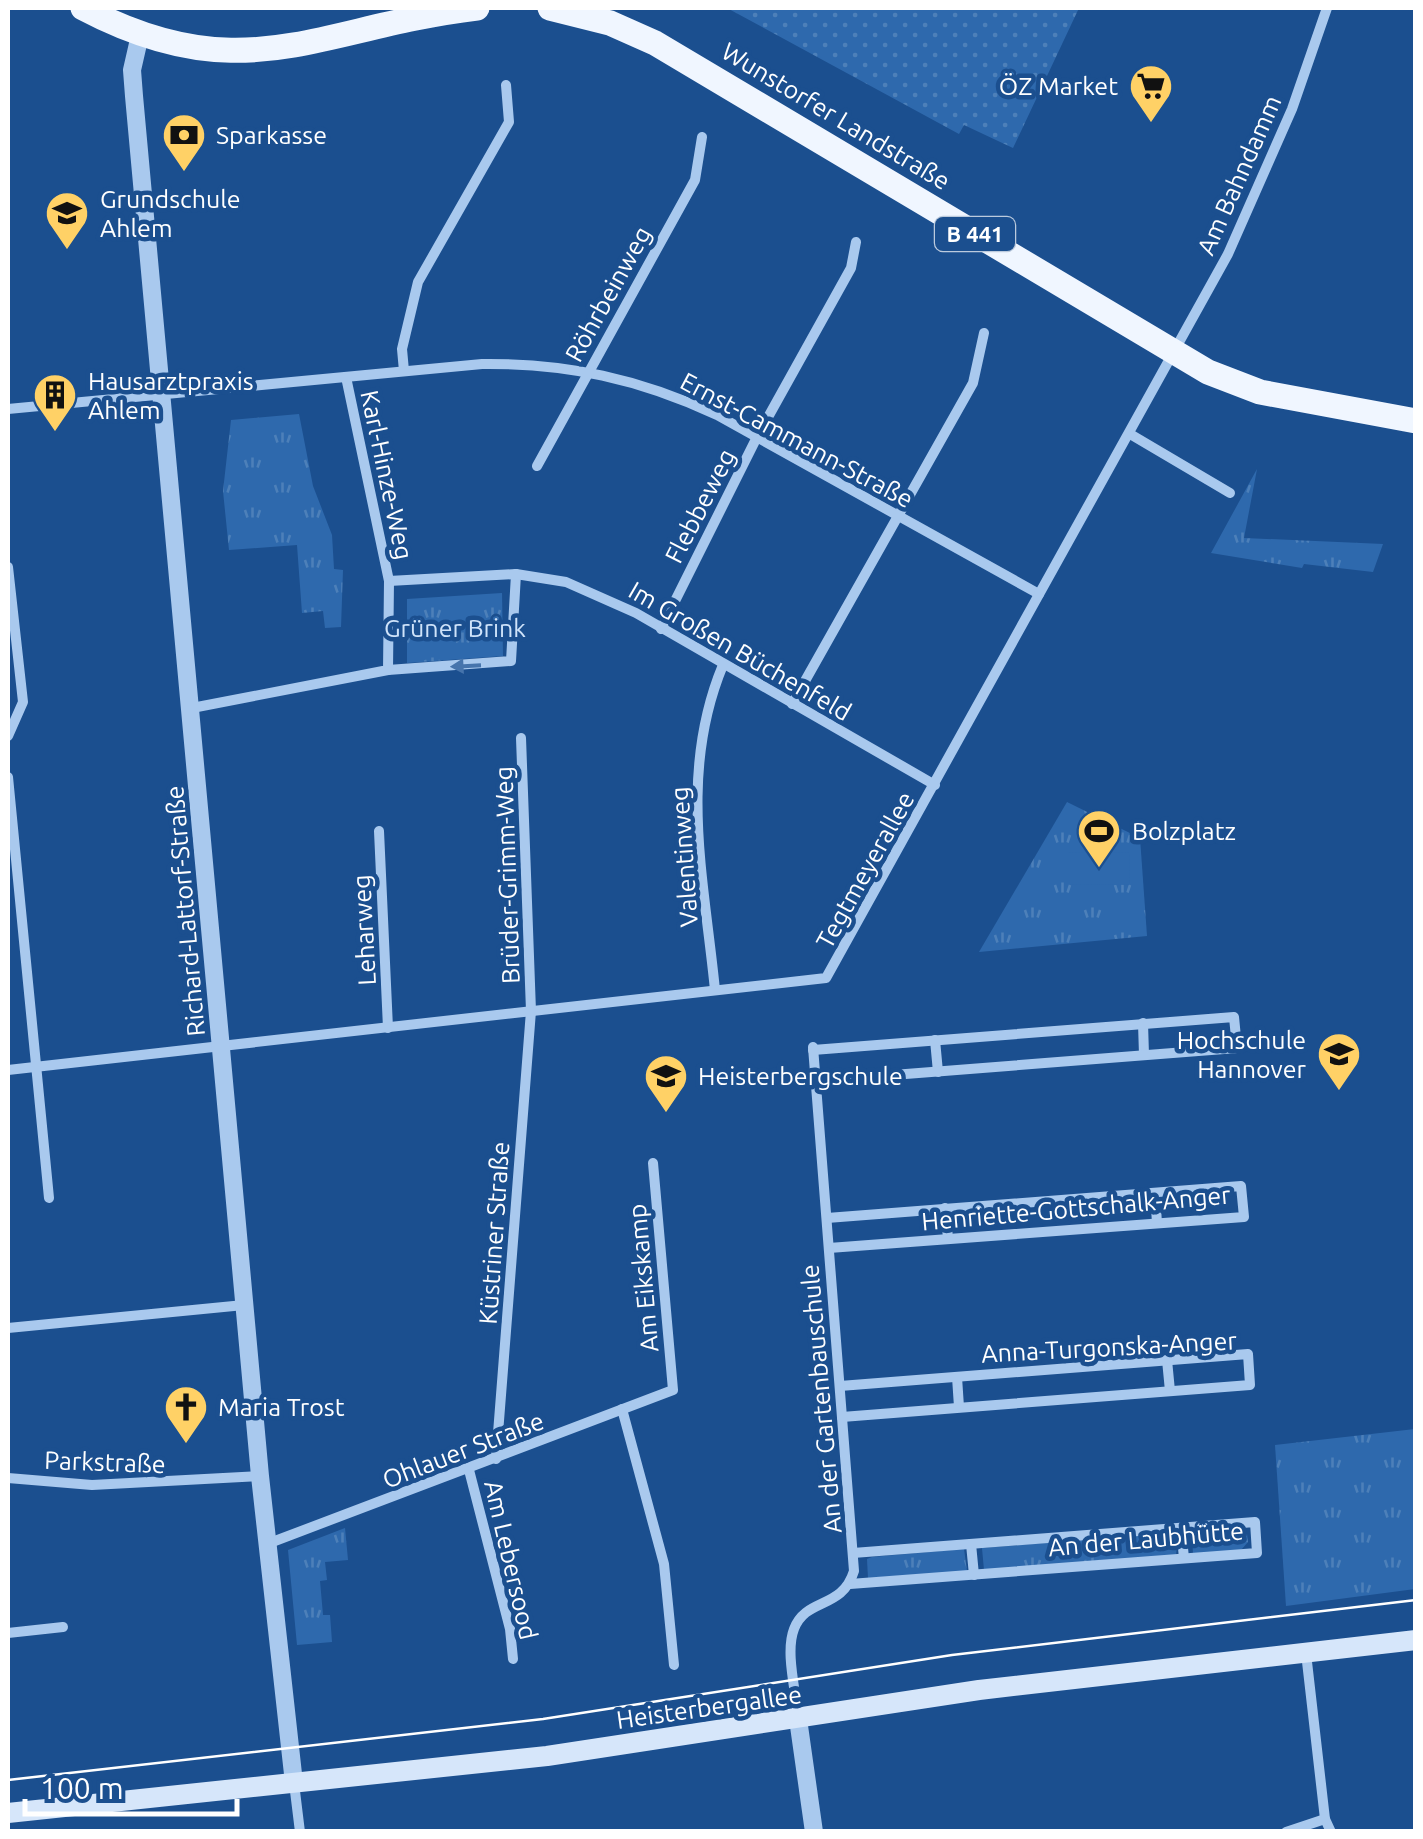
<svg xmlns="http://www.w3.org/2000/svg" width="1423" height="1839" viewBox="0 0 1423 1839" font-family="Ubuntu,sans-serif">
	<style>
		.grass { fill: url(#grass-tufts) }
		.garden { fill: url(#garden-dots) }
		.pitch { fill: #2e69ad }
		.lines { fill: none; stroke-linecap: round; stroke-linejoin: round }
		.minor { stroke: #a9c9ee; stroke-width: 10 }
		.tertiary { stroke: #a9c9ee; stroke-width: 18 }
		.secondary { stroke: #d6e6fa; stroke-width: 20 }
		.primary { stroke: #f0f6ff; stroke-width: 25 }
		.tram { stroke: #fff; stroke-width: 2.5 }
		.oneway { fill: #4674ac }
		.labels { text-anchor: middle; stroke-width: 9; stroke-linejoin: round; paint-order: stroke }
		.shield { fill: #1b4f8f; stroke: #bbcadd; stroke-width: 2.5 }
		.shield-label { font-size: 22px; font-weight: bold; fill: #fff }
		.poi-label { font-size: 25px; fill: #fff; stroke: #1b4f8f; text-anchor: start }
		.street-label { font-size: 25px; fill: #fff; stroke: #1b4f8f }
		.park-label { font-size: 25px; fill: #cfe3fa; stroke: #1b4f8f }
	</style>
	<defs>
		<pattern id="grass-tufts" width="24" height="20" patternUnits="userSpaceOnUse" patternTransform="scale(2.5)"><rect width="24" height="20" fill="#2e69ad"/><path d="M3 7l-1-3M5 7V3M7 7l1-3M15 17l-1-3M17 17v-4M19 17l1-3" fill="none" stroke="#4d80b9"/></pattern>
		<pattern id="garden-dots" width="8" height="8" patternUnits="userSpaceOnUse" patternTransform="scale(2.5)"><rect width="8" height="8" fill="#2e69ad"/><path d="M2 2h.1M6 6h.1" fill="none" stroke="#4d80b9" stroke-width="1.8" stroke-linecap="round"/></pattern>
	</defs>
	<rect width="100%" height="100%" fill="#1b4f8f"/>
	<g class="grass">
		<path d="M299,414L313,486L332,535L334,569L343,570L341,627L325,628L323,611L302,613L297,545L229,550L223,491L231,420Z"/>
		<path d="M1257,469L1244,538L1383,544L1373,572L1304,564L1302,568L1211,553Z"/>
		<path d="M502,593L503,656L407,663V599Z"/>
		<path d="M1067,802L1140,838L1147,936L979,952Z"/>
		<path d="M1415,1429V1589L1286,1606L1275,1445Z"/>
		<path d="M345,1528L348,1560L325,1562L327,1580L320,1581L323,1615H330L332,1642L297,1645L288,1550Z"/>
		<path d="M1239,1528L1247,1534L1248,1542L1241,1550L1193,1554L1192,1532Z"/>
		<path d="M1173,1533L1178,1536L1176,1555L984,1570L982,1548Z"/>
		<path d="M964,1549L967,1571L868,1578L867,1559L872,1557Z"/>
	</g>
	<path class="garden" d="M727,8H1079L1013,148L964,125L959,134Z"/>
	<path class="pitch" d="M1068,852L1130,853L1129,885L1068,884Z"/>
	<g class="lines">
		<g class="minor">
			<path d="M404,371L402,349L418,282L509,122L506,85"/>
			<path d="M346,377L389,581"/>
			<path d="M8,409L482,364C567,363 640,379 717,415L1039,594"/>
			<path d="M1130,434L1230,493"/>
			<path d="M537,466L695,180L702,137"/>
			<path d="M8,567L23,702L8,736"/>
			<path d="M661,629L757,437L851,268L856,242"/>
			<path d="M388,670L511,661L516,574"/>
			<path d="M792,704L973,383L984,333"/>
			<path d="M192,708L388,670L389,581L516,574L566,582L636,613L935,785"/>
			<path d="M8,777L49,1198"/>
			<path d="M379,831L388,1028"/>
			<path d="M715,990C704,878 678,773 723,665"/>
			<path d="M1143,1023L1144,1055"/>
			<path d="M935,1040L938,1072"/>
			<path d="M813,1050L1234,1017L1237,1048L816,1081"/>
			<path d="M8,1070L826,978L1228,254L1292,109L1327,8"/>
			<path d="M1155,1193L1157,1223"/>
			<path d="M945,1208L948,1238"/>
			<path d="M827,1218L1241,1186L1244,1217L829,1248"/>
			<path d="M8,1328L244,1305"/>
			<path d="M1167,1360L1170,1391"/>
			<path d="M957,1377L959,1407"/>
			<path d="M840,1386L1248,1354L1250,1385L842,1417"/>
			<path d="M622,1409L664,1564L674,1665"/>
			<path d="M496,1459L531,1011L521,738"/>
			<path d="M469,1470L510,1629L513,1659"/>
			<path d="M8,1478L92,1485L260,1476"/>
			<path d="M1181,1528L1184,1558"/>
			<path d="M267,1544L673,1390L653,1163"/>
			<path d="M971,1544L974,1575"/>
			<path d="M850,1584L1257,1553L1255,1522L853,1553"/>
			<path d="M8,1633L63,1627"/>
			<path d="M1306,1653L1325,1819L1331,1832"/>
			<path d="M798,1717C796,1691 785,1652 794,1629C806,1597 842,1610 854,1571L813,1047"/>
			<path d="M294,1783L300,1832"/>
			<path d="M1286,1832L1325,1819"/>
		</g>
		<g class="tertiary">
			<path d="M140,35L132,70L134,96L260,1476L294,1783"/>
			<path d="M798,1719L814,1832"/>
		</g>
		<path class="secondary" d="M8,1813L547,1756L979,1690L1416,1640"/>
		<g class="primary">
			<path d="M83,8C244,93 318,27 477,8"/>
			<path d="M550,8L610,23L655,43L1208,372L1260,392L1416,421"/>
		</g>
		<path class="tram" d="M8,1780L543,1719L952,1655L1416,1600"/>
	</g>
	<defs><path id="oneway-solid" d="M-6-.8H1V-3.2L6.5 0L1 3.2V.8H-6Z" transform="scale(2.5)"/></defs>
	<use class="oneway" href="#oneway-solid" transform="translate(466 666) rotate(177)"/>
	<defs>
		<g id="supermarket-pin" transform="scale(2.25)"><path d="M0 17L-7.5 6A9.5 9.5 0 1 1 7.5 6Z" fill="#ffd166" stroke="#1b4f8f"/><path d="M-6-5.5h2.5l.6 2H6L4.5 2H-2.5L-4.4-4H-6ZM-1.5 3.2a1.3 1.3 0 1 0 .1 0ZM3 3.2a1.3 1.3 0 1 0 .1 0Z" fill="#111"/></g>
		<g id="bank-pin" transform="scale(2.25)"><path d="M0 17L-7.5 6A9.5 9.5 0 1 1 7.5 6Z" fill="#ffd166" stroke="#1b4f8f"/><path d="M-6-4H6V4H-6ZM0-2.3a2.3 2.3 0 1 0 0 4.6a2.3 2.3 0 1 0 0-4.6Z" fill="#111"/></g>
		<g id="school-pin" transform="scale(2.25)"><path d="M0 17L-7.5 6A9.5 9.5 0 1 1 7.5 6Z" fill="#ffd166" stroke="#1b4f8f"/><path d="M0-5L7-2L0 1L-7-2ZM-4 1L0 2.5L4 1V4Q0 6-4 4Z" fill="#111"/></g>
		<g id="building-pin" transform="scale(2.25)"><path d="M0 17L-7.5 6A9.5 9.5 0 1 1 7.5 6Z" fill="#ffd166" stroke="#1b4f8f"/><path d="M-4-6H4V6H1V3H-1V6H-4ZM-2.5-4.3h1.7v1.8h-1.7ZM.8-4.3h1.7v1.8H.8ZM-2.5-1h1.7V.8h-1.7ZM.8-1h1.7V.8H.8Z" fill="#111"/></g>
		<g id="stadium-pin" transform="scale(2.25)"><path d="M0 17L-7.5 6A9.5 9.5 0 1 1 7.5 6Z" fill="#ffd166" stroke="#1b4f8f"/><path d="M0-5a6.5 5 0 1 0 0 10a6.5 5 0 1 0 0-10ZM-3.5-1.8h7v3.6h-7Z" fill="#111"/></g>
		<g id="university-pin" transform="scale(2.25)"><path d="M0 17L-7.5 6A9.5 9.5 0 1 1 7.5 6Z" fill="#ffd166" stroke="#1b4f8f"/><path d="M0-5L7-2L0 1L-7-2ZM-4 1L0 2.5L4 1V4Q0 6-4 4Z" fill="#111"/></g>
		<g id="church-pin" transform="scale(2.25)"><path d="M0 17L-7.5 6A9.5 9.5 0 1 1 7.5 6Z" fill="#ffd166" stroke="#1b4f8f"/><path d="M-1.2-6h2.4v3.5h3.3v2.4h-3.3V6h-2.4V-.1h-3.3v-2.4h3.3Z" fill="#111"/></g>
	</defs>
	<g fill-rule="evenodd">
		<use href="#supermarket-pin" x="1151" y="86"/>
		<use href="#bank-pin" x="184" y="135"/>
		<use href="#school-pin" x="67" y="213"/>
		<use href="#building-pin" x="55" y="395"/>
		<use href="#stadium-pin" x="1099" y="831"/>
		<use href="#university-pin" x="1339" y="1054"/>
		<use href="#school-pin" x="666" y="1076"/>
		<use href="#church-pin" x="186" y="1407"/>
	</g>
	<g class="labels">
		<rect class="shield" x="935" y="217" width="80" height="34" rx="8"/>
		<g class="shield-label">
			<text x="975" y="242">B 441</text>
		</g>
		<g class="poi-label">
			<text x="1118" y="95" text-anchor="end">ÖZ Market</text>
			<text x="216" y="144">Sparkasse</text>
			<text x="100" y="208">Grundschule<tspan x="100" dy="29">Ahlem</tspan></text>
			<text x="88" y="390">Hausarztpraxis<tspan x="88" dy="29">Ahlem</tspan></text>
			<text x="1132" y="840">Bolzplatz</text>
			<text x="1306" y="1049" text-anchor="end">Hochschule<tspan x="1306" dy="29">Hannover</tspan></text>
			<text x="698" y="1085">Heisterbergschule</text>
			<text x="218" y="1416">Maria Trost</text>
		</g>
		<g class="street-label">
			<text transform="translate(836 116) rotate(31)" y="9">Wunstorfer Landstraße</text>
			<text transform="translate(1239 175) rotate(-66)" y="9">Am Bahndamm</text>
			<text transform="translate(608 294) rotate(-61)" y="9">Röhrbeinweg</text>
			<text transform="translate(797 440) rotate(28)" y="9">Ernst-Cammann-Straße</text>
			<text transform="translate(387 475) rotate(78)" y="9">Karl-Hinze-Weg</text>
			<text transform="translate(700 506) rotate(-63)" y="9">Flebbeweg</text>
			<text transform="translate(740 651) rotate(30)" y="9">Im Großen Büchenfeld</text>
			<text transform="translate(684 857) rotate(-94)" y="9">Valentinweg</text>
			<text transform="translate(865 870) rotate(-61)" y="9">Tegtmeyerallee</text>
			<text transform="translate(507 875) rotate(-92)" y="9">Brüder-Grimm-Weg</text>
			<text transform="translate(185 911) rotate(-95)" y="9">Richard-Lattorf-Straße</text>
			<text transform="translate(364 930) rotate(-93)" y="9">Leharweg</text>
			<text transform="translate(1076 1208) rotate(-5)" y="9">Henriette-Gottschalk-Anger</text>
			<text transform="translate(494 1233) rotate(-86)" y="9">Küstriner Straße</text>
			<text transform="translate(643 1278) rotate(-95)" y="9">Am Eikskamp</text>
			<text transform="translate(1109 1347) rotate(-3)" y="9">Anna-Turgonska-Anger</text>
			<text transform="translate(821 1399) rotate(-95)" y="9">An der Gartenbauschule</text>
			<text transform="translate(463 1450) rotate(-21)" y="9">Ohlauer Straße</text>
			<text transform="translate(105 1462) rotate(2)" y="9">Parkstraße</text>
			<text transform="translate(1146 1539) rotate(-5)" y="9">An der Laubhütte</text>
			<text transform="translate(511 1560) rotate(77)" y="9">Am Lebersood</text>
			<text transform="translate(709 1707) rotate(-8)" y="9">Heisterbergallee</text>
		</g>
		<g class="park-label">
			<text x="455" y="637">Grüner Brink</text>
		</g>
	</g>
	<rect width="1423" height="1839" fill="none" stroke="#ffffff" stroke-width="20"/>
	<path d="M25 1799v15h212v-15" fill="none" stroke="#ffffff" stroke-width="5"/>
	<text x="40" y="1799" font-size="30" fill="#ffffff" stroke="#1b4f8f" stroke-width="8" paint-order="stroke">100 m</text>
</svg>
